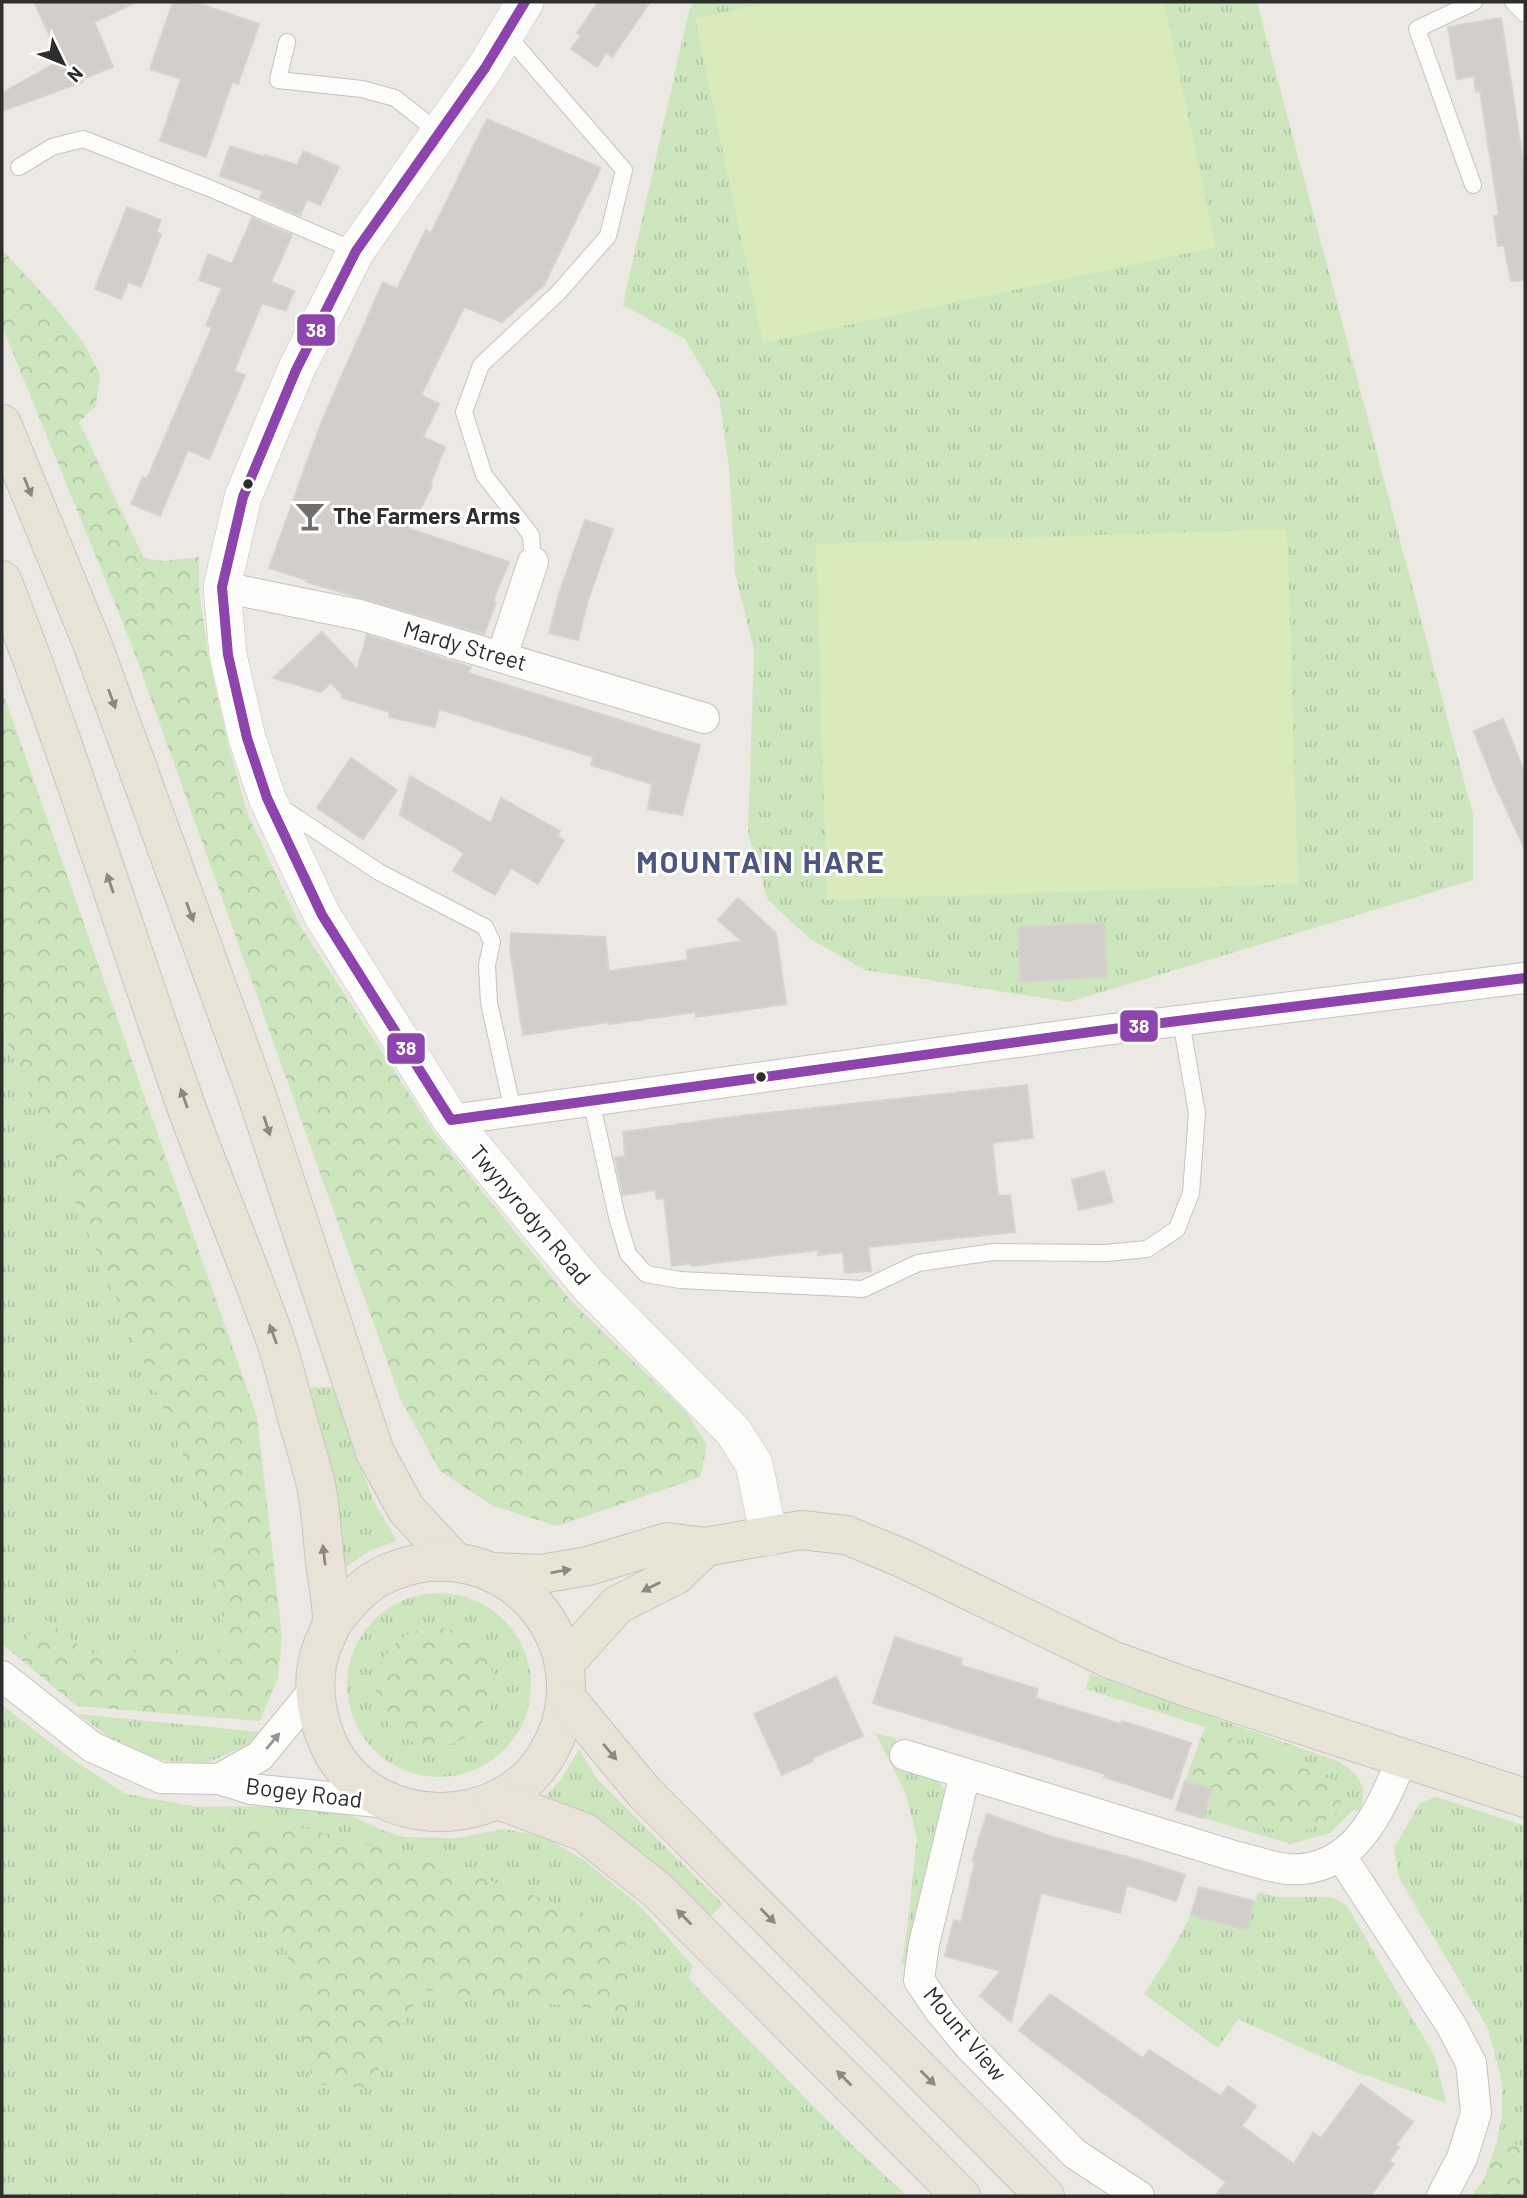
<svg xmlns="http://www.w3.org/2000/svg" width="1527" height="2198" viewBox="0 0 1527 2198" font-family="Barlow,sans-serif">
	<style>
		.grass { fill: url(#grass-tufts); fill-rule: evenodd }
		.forest { fill: url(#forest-crowns) }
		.pitch { fill: #d9eabb }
		.building { fill: #d1cecb; stroke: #d7d4d0; stroke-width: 2 }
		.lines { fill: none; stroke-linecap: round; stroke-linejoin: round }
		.service-casing { stroke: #c5c4c5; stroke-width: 18 }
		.minor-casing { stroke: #c5c4c5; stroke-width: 32 }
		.tertiary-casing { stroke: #c5c4c5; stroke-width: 38 }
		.primary-casing { stroke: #c6c5c4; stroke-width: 40 }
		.trunk-casing { stroke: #c6c5c4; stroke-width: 40 }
		.service { stroke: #fcfcfb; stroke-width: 16 }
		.minor { stroke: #fcfcfb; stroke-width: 30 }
		.tertiary { stroke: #fcfcfb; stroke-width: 37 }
		.primary { stroke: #e8e4d6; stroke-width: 38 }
		.trunk { stroke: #e9e2d6; stroke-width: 38 }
		.bus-1-casing { stroke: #fff; stroke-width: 16 }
		.bus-1 { stroke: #8e44ad; stroke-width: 10 }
		.oneway { fill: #8c8882 }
		.oneway2 { fill: #8b8982 }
		.oneway3 { fill: #959594 }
		.bus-dot { fill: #2e2e2e; stroke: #fff; stroke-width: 2.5 }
		.labels { text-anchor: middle; stroke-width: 6; stroke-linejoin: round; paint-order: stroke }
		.poi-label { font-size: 23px; font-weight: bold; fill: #2e2e2e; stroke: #fff; text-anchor: start }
		.street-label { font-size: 23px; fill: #2e2e2e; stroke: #fff }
		.district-label { font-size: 30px; font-weight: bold; letter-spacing: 2px; fill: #4d5680; stroke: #fff }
		.line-badge { stroke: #fff; stroke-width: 2.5 }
		.badge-label { font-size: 19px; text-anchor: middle; font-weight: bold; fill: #fff }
	</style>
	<defs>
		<pattern id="grass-tufts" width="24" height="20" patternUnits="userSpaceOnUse" patternTransform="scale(1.75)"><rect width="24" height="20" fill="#cee6be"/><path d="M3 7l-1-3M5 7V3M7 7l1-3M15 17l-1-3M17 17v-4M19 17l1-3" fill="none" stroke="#b1c6a4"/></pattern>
		<pattern id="forest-crowns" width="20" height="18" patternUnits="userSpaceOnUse" patternTransform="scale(1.75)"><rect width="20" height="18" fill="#cee6be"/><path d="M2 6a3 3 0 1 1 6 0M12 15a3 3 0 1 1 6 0" fill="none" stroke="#b1c6a4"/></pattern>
	</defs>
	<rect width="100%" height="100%" fill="#ece8e4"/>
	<g class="grass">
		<path d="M694,2H1257L1473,815V880L1069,1002L865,970L810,939L768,900L748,833L754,651L735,572L729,467L719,397L685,339L623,305L689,10Z"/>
		<path d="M2,1031L209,1516L227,1652L90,1653L43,1618L15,1655L2,1644Z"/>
		<path d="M332,1387L374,1502L397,1541L371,1550L343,1569L309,1388Z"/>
		<circle cx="439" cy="1685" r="92"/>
		<path d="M1090,1674L1340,1762C1362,1778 1366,1784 1361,1811L1353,1810L1330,1833L1291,1844L1203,1818L1206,1808L1285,1833L1205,1727L1086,1689Z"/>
		<path d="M2,1705L73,1760L126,1794L198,1807L270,1806L348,1814L382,1830L404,1837L458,1838L502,1829L544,1836L585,1861L640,1906L693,1966L688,1978L845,2138L907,2196H2ZM284,1937L636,2012L421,1990L369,2088L313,2084Z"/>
		<path d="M78,1714L262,1732L246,1746L207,1763L167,1761L125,1749Z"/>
		<path d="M875,1733L896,1738L895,1761L933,1773L948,1795L908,1965L901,1964L906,1939L917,1838L906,1794Z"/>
		<path d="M579,1749L597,1779L723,1904L708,1919L591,1816L546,1796L562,1778Z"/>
		<path d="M1436,1797L1525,1826V2146L1497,2142L1502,2116V2090L1500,2073L1488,2029L1399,1878L1394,1848L1420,1803Z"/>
		<path d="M1258,1892L1278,1897H1332L1347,1906L1435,2057L1446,2103L1351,2070L1238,2019L1218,2048L1144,1994L1167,1959L1191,1915L1246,1929Z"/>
	</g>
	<g class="forest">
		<path d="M2,250L50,301L83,342L100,375L96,406L79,422L144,558L163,561L199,557V589L209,659L228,743L247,813L301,927L434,1132L572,1302L687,1413L707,1445L700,1477L557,1526L493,1506L440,1471L401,1400L131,643L2,326Z"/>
		<path d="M2,690L257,1417L282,1636L278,1678L260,1721L77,1706L15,1655L43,1618L90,1653L227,1652L209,1516L2,1031Z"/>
		<circle cx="435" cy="1687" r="59"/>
		<path d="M1205,1727L1338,1782L1342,1809L1311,1829L1285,1833L1206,1808L1212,1789L1185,1781Z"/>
		<path d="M230,1821L299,1827L437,1862L623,1927L636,2013L422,1990L369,2088L313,2084L284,1937L215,1899Z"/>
		<path d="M1497,2142L1525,2146V2196H1471L1483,2181Z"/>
	</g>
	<g class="pitch">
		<path d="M772,2H1164L1216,247L763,343L695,18Z"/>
		<path d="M1287,529L1298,884L827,900L816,544Z"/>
	</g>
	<g class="building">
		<path d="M34,2H137L94,22L113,67L82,79L83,82L2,111V93L61,60Z"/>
		<path d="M173,2H195L259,24L238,84L232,82L206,157L160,141L181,79L150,69Z"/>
		<path d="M598,2H650L612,57L606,53L597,67L571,49L581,36L577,33Z"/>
		<path d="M1501,18L1525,174V280L1511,281L1504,245L1498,246L1494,216L1499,215L1480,91L1476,92L1474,76L1457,79L1448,27Z"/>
		<path d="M487,119L601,168L544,285L502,322L464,307L421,395L439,404L423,437L445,447L430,485L432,486L410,529L509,562L493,601L496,602L484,634L306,582L307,580L269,568L321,423L383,282L397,289L426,230L431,233Z"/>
		<path d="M230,146L264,157L265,155L297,165L304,151L339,167L320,205L307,199L300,216L260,198L263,191L220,176Z"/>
		<path d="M127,207L161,220L156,232L161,234L141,287L128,282L121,299L95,289Z"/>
		<path d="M252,218L292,235L271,282L294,291L286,311L262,303L234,371L245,375L209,459L188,450L160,516L131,504L143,477L147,479L212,328L206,325L222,288L199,280L208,254L232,264Z"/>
		<path d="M585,520L613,529L587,603L578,640L549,633L559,594Z"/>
		<path d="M322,632L357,669L367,635L471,667L468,673L700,745L682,815L648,809L652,784L591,765L593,757L439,709L435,727L389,717L390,712L342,698V694L331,683L321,692L273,678Z"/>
		<path d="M1503,719L1525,774V849L1495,785L1474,731Z"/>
		<path d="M351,758L397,790L363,839L317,808Z"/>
		<path d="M410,776L491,823L501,798L560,831L557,836L564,840L538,884L511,868L495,895L453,871L464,853L400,815Z"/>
		<path d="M738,898L776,933L786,1004L696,1017V1012L609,1024V1022L523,1035L510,949L511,933L605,937L609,971L688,960L687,950L742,941L718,920Z"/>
		<path d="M1104,923L1107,977L1020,982L1018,927Z"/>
		<path d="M1027,1085L1033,1138L992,1143L998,1196L1010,1195L1015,1232L868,1247L871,1271L845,1273L843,1252L818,1255V1250L691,1266L690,1263L672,1266L664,1198L657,1199L655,1190L623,1195L615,1158L625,1156L623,1132L747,1115Z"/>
		<path d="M1104,1171L1113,1202L1079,1210L1072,1180Z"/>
		<path d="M895,1637L962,1659L960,1665L1038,1689L1035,1698L1121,1724L1122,1721L1191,1743L1172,1799L1104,1777L1105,1774L873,1703Z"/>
		<path d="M836,1677L863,1736L812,1758L813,1761L782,1775L754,1714Z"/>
		<path d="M1185,1781L1212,1789L1203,1818L1176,1810Z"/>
		<path d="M987,1814L1053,1837L1139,1860L1185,1875L1176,1901L1127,1885L1120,1913L1041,1893L1011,2022L980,1996L1001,1971L945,1956L954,1920L961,1922L975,1862L972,1861Z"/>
		<path d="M1199,1887L1254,1901L1247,1930L1191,1915Z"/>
		<path d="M1050,1994L1143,2058L1149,2050L1221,2096L1228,2086L1256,2106L1242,2126L1294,2164L1313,2133L1321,2138L1361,2084L1413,2122L1396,2145L1399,2147L1389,2161L1394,2164L1370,2196H1215L1226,2182L1040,2047L1019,2030Z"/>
	</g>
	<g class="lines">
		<g class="service-casing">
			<g id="service">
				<path d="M1513,2L1525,14"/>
				<path d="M506,34L624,170L608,236L558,293L481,365L464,412L484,475L531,535L533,562"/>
				<path d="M287,42L278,80L362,89L395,98L438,132"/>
				<path d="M19,167L52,147L83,139L209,188L356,251"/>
				<path d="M1473,185L1417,29L1474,2"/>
				<path d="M279,806L379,872L485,927L492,942L487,965L489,1003L513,1111"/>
				<path d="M591,1100L617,1217L628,1254L646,1274L680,1280L863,1289L918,1263L993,1252L1106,1253L1147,1249L1177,1229L1191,1193L1197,1113L1181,1021"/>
			</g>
		</g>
		<g class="minor-casing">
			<g id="minor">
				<path d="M222,587L360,615L704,718"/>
				<path d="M502,656L533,562"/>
				<path d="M451,1120L1105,1030L1525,978"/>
				<path d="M2,1676L92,1747L161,1778L219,1779L251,1789L388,1803"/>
				<path d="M905,1755L1234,1856C1251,1860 1270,1867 1287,1869C1354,1874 1380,1811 1402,1759"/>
				<path d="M965,1774L924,1944L919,1980L940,2011L970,2047L1075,2154L1139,2196"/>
				<path d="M219,1779L260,1756L315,1689"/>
				<path d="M1341,1856L1451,2025L1471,2063L1476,2113L1462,2158L1442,2196"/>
			</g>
		</g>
		<g class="tertiary-casing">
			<path id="tertiary" d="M525,2L485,68L356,251L296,370L243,497L222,587L228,655L247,738L267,798L322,915L451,1120L589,1286L733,1431L754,1464L769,1537"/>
		</g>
		<g class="primary-casing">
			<g id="primary">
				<path d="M493,1572L541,1574L588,1566L667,1542L705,1547L801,1530L846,1535L902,1558L1112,1660L1186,1687L1525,1798"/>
				<path d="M565,1663L617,1605L676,1575L705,1547"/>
			</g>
		</g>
		<g class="trunk-casing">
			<g id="trunk">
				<path d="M2,424L92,643L256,1093L375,1452L406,1509L455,1562"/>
				<path d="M2,580C70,754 125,933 187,1109C215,1186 248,1262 275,1339C284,1366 291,1394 298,1421C304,1442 311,1464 316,1485C321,1510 322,1536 325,1561C327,1579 331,1599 332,1617C332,1630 323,1640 320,1653C310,1685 317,1724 333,1753C379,1832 502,1831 547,1754C611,1646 502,1523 388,1573C364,1583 348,1603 332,1623"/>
				<path d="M567,1699L644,1792L1045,2196"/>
				<path d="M498,1800L584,1832L657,1890L961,2196"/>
			</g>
		</g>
		<use href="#service" class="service"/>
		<use href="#minor" class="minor"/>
		<use href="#tertiary" class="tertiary"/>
		<use href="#primary" class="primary"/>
		<use href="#trunk" class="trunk"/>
		<g class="bus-1-casing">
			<path id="bus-1" d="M525,2L485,68L356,251L296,370L243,497L222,587L228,655L247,738L267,798L322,915L451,1120L1105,1030L1525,978"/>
		</g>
		<use href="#bus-1" class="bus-1"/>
	</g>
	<defs><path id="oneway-solid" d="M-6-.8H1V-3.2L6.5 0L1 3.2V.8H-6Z" transform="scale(1.75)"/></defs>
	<g class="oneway">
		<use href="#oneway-solid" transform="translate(28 487) rotate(68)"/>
		<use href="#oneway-solid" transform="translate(112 699) rotate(70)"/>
		<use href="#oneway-solid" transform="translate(110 883) rotate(-109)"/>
		<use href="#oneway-solid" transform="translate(190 912) rotate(70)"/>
		<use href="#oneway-solid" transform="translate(184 1098) rotate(-109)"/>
		<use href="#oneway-solid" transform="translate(267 1126) rotate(72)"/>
		<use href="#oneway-solid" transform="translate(273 1334) rotate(-110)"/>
		<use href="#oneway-solid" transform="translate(324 1555) rotate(-97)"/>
		<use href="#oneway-solid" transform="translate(610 1752) rotate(50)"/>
		<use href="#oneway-solid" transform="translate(768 1916) rotate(45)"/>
		<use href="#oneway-solid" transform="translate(684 1917) rotate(-135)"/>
		<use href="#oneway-solid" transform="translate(844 2078) rotate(-135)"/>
		<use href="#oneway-solid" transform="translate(928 2078) rotate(45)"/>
	</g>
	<g class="oneway2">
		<use href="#oneway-solid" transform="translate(561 1571) rotate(-10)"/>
		<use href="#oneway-solid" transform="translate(651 1587) rotate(153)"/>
	</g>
	<use class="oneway3" href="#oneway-solid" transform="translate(273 1741) rotate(-50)"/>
	<defs>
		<g id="bar-bare" transform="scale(2.415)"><path d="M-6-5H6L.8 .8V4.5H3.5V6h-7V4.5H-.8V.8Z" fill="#706f6e" stroke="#fff" stroke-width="2.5" paint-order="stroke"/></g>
	</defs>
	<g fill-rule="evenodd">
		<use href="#bar-bare" x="310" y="516"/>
	</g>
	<g class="bus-dot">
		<circle cx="248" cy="484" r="6"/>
		<circle cx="761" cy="1077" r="6"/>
	</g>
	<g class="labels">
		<g class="poi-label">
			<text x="333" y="524">The Farmers Arms</text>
		</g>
		<g class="street-label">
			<text transform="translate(465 646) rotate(16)" y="8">Mardy Street</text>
			<text transform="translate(530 1215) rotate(50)" y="8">Twynyrodyn Road</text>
			<text transform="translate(304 1793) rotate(7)" y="8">Bogey Road</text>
			<text transform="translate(965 2034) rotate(50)" y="8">Mount View</text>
		</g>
		<g class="district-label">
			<text x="761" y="873">MOUNTAIN HARE</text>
		</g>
	</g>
	<g class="line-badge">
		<rect x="296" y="313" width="40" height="34" rx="7" fill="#8e44ad"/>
		<rect x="1119" y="1009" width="40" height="34" rx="7" fill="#8e44ad"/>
		<rect x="386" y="1032" width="40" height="33" rx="7" fill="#8e44ad"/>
	</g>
	<g class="badge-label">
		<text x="316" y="337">38</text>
		<text x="1139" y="1033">38</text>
		<text x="406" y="1055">38</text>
	</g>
	<rect width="1527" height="2198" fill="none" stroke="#2e2e2e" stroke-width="7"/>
	<g transform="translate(63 63) rotate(133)" stroke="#ffffff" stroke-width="5" paint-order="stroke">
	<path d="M0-5L12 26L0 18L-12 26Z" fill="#2e2e2e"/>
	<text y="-10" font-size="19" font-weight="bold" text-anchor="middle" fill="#2e2e2e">N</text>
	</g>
</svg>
